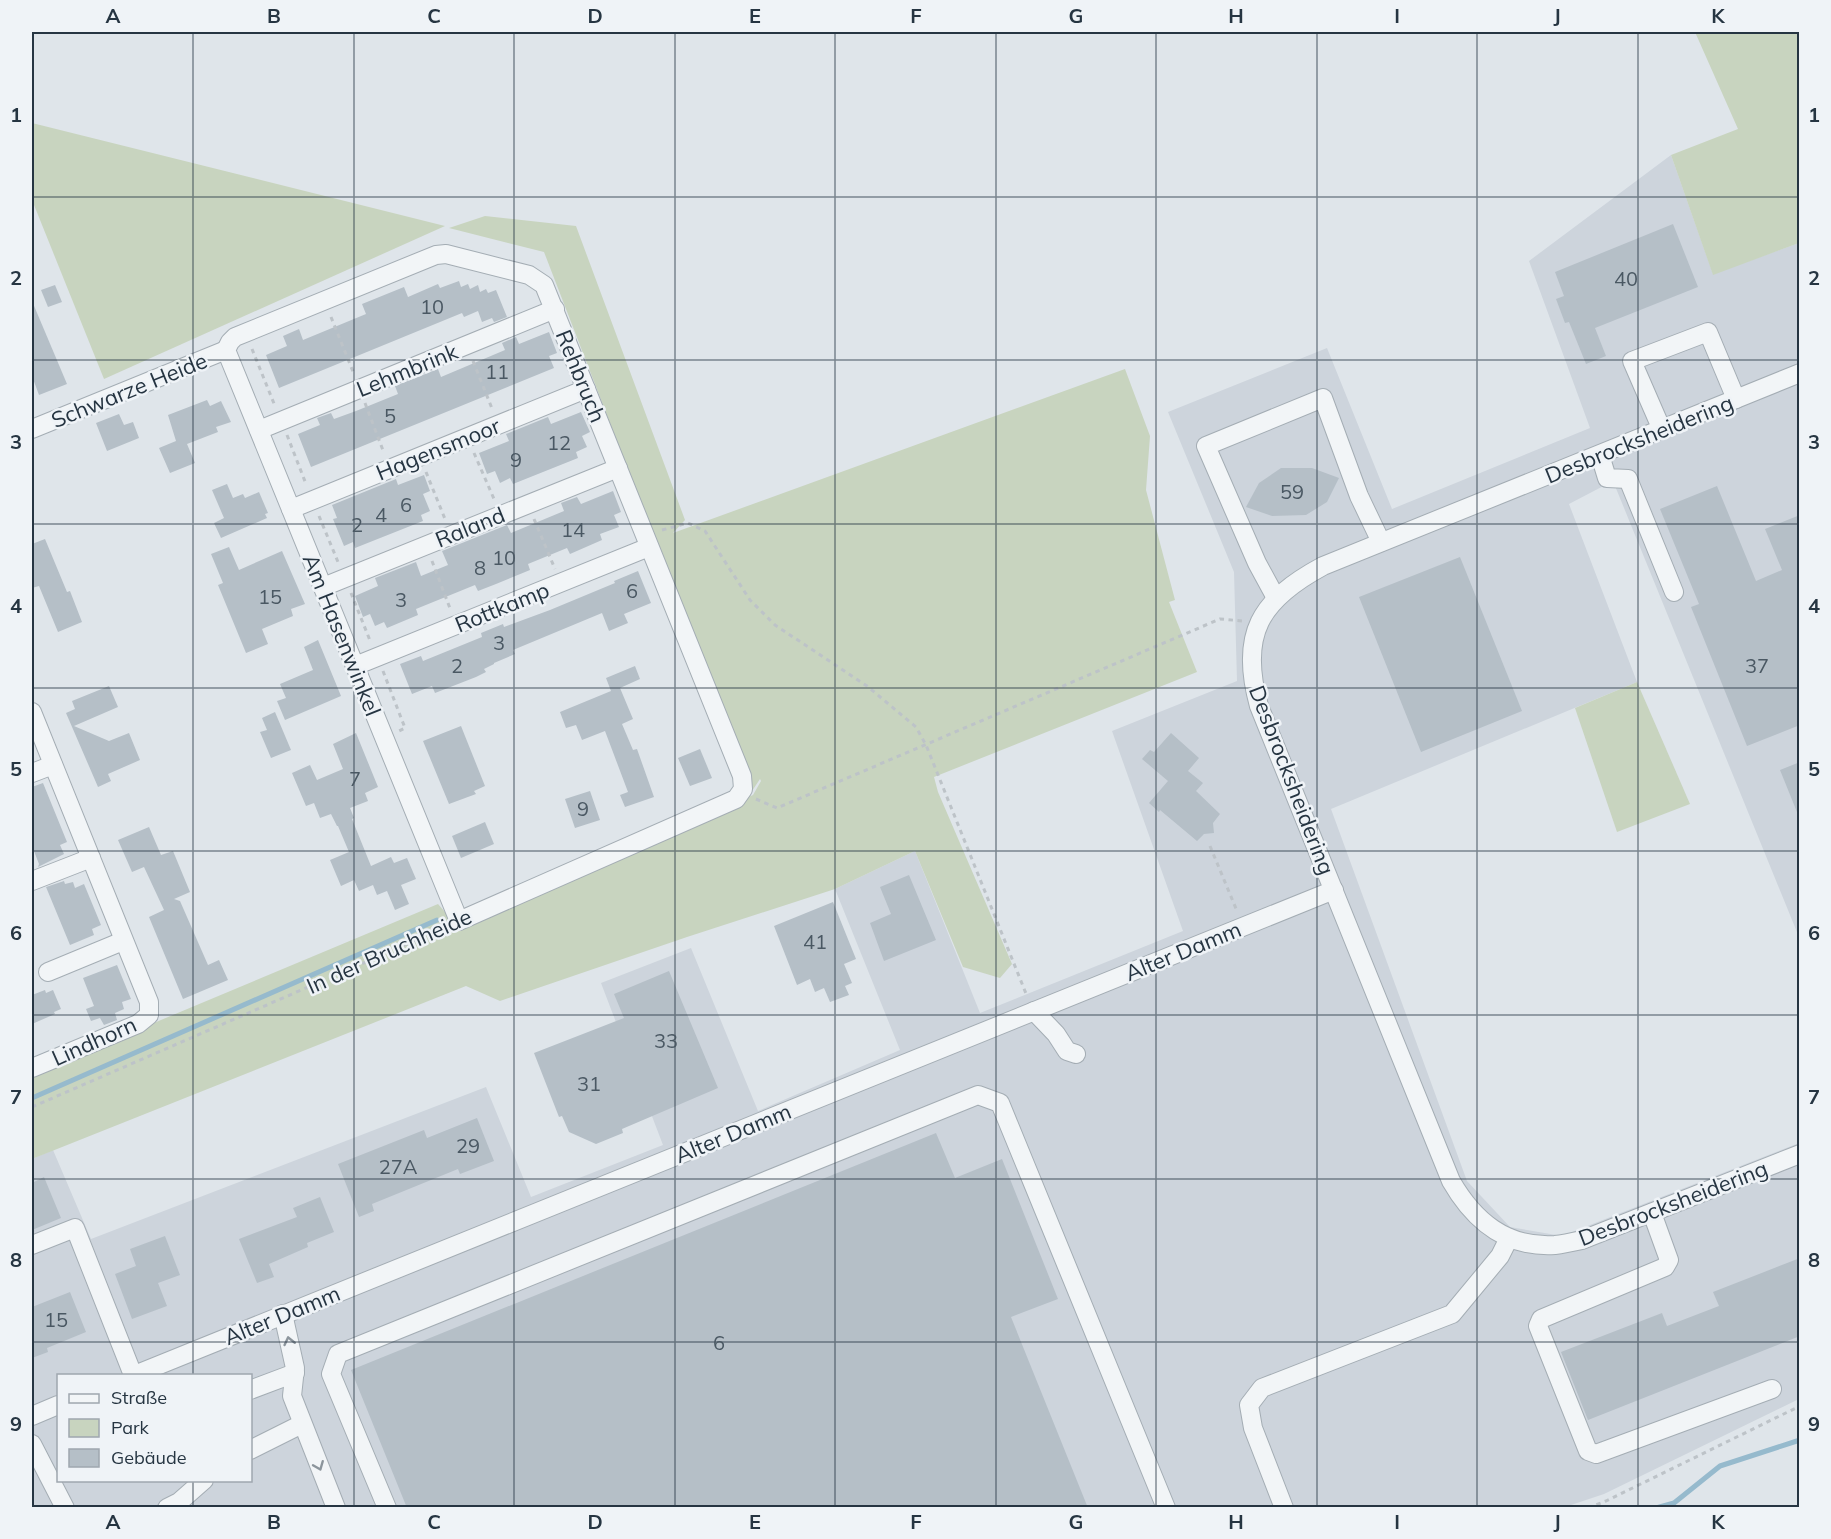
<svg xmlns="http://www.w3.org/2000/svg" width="1831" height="1539" viewBox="0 0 1831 1539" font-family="Mulish,sans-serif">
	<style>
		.built { fill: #cdd4dc; fill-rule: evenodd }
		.green { fill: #c8d4bf }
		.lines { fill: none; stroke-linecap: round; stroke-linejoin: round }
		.stream { stroke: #96bacd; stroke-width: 5 }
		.building { fill: #b5bfc7 }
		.minor-casing { stroke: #a4adb4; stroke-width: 20 }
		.path { stroke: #bdc3c8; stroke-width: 3; stroke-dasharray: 4.5 4.5; stroke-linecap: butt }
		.minor { stroke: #f2f5f7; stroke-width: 18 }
		.oneway { stroke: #8c959c }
		.grid { fill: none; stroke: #263542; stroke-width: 1.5; stroke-opacity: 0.55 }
		.labels { text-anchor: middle; stroke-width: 5; stroke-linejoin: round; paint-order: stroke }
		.number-label { font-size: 20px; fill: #4a5863 }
		.street-label { font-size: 22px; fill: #263542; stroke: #eff3f7 }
		.neatline { fill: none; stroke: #263542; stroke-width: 2 }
		.grid-label { font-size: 20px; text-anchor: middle; font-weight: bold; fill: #263542 }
	</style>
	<rect width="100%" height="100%" fill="#dfe5ea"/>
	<path class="built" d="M1671,155L1713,274L1799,243V937L1613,481L1569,504L1637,682L1331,809L1467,1181L1510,1227L1562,1236L1799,1143V1399L1604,1494L1565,1507L32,1508V1159L53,1150L91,1239L486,1087L531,1197L663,1145L601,983L691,948L758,1111L900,1050L835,889L915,851L980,1013L1183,931L1112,731L1237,681L1234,572L1168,412L1327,348L1392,509L1590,428L1529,261ZM58,1376H250V1480H58Z"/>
	<g class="green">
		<path d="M1695,32H1799V243L1713,275L1671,155L1738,129Z"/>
		<path d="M32,123L445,226L104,379L32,200Z"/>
		<path d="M485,216L576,226L685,520L673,533L1125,369L1150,436L1146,490L1175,600L1169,602L1197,672L934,777L938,792L1012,964L1000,978L963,967L915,851L835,889L687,937L500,1001L466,986L32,1159V1074L438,904L459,928L753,795L761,781L760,779L752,791L544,252L449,228Z"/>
		<path d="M1637,682L1690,804L1617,832L1575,708Z"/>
	</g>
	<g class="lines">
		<g class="stream">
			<path d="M32,1098L437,920"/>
			<path d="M1656,1508L1674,1503L1720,1466L1800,1440"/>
		</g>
	</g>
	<g class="building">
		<path d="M1673,224L1698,287L1595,328L1606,356L1586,364L1569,322L1565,323L1556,299L1564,296L1555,272Z"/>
		<path d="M459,281L461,287L468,284L470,289L478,285L480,292L486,289L488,293L496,290L507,317L494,322L492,318L482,322L478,311L464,317L462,313L279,388L266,355L287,346L283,336L299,329L303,340L366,314L362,304L404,287L408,297L438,284L440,288Z"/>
		<path d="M55,285L62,302L48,307L41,290Z"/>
		<path d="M32,301L67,384L39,395L32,376Z"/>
		<path d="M549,332L557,353L549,356L554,368L311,467L298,434L320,425L317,418L331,413L334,419L356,411L398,394L395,386L438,369L441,377L505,350L502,343L516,337L519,344Z"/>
		<path d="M207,400L210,406L221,401L231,422L216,427L218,432L187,444L195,463L170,473L159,448L176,441L168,415Z"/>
		<path d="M581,412L590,432L582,436L587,447L576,452L578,458L513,484L510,478L500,483L495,471L487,474L479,453L509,441L506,434L548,417L551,424Z"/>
		<path d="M119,414L124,425L133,422L139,438L107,451L96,423Z"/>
		<path d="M1281,468H1312L1339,478L1327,502L1306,515L1272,516L1246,507L1259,483Z"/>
		<path d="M424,475L430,491L423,494L430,511L421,515L423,521L355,548L353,542L344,546L333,519L337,518L332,505L396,479L398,485Z"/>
		<path d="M227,484L233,498L243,494L245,498L259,492L268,513L265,514L267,518L221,538L214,523L224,518L212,490Z"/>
		<path d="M1717,486L1756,581L1782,570L1765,529L1800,515V725L1747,746L1691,607L1699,604L1660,509Z"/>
		<path d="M613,491L621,512L614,515L619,527L600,534L602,540L570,554L567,548L528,564L530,570L496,584L478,591L475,585L416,609L418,615L387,628L384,622L375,626L370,614L363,617L355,596L378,586L375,578L416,562L421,576L448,565L442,551L507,525L511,533L564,511L561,503L577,497L581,504Z"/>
		<path d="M45,539L67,592L70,591L82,622L58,632L39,586L32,588V544Z"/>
		<path d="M229,547L239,570L282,551L305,604L291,609L293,616L262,629L268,644L246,653L218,585L223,583L211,554Z"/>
		<path d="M1460,557L1522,711L1421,752L1359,597Z"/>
		<path d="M638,571L651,603L624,614L628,623L609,631L602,613L513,650L515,654L494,663V664L484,669L486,672L476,677L435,693L432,686L412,694L400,664L421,656L423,661L482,637L481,633L503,624L504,627L550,610L615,583L614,581Z"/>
		<path d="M318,640L341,696L285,720L277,701L286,698L280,684L313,670L304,647Z"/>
		<path d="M635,666L640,679L620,688L633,719L622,724L633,750L637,749L654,797L625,807L620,795L628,792L605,731L582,740L576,725L566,728L560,712L611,691L606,678Z"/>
		<path d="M109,686L118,707L74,726L109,741L129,733L140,760L108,774L111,781L98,787L66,713L75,709L72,701Z"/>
		<path d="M275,712L291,750L271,758L260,732L267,730L262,718Z"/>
		<path d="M461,726L485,786L474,791L476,794L449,804L423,741Z"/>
		<path d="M356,733L378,787L365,793L368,801L350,808L354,818L352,819L371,866L391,857L394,863L407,858L416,879L401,885L409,904L395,910L387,891L377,895L373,885L359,891L354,880L341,886L330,860L349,852L338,826H337L331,814L320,818L314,803L306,806L292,773L310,765L317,780L343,769L333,744Z"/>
		<path d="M1171,733L1199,758L1188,771L1203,783L1196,791L1220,814L1213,823L1214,833L1204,834L1197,841L1160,810L1159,812L1149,803L1168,781L1142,759L1150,750L1154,752Z"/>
		<path d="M700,749L712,778L690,786L678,758Z"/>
		<path d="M1800,762V817H1799L1780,770Z"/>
		<path d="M43,783L67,842L60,845L64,854L38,867L39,864L32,846V787Z"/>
		<path d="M590,791L600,820L575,828L565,799Z"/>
		<path d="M485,822L494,844L461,858L452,836Z"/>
		<path d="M149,827L161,855L173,851L190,892L174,899L180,901L208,965L219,960L228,980L183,999L149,917L164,910L144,867L132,872L118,840Z"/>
		<path d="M909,875L936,940L884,961L870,923L891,914L880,887Z"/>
		<path d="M64,881L65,884L73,882L75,888L84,884L101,925L92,929L94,935L70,945L46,887Z"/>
		<path d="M833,902L856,959L844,964L852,983L845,986L849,995L830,1002L824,988L815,992L810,979L797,985L774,926Z"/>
		<path d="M117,965L131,999L122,1002L124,1009L115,1013L117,1020L104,1025L100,1018L91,1021L86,1009L94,1006L83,978Z"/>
		<path d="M669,971L718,1088L622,1129L623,1133L596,1144L569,1132L562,1116L559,1117L534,1053L624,1018L614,994Z"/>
		<path d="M45,990L46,993L53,990L61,1009L54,1012L55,1014L32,1024V995Z"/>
		<path d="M477,1118L494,1161L460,1174L458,1169L372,1204L374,1211L359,1217L338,1164L424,1130L427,1138Z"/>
		<path d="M936,1133L955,1178L1002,1159L1058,1299L1011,1317L1088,1508H407L351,1370Z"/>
		<path d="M44,1177L61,1218L32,1230V1183Z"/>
		<path d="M320,1197L334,1232L307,1243L308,1247L269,1264L274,1277L257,1283L239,1239L297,1217L293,1208Z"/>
		<path d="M165,1236L180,1275L158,1283L167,1306L132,1319L115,1274L136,1266L130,1249Z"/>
		<path d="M1800,1258V1336L1588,1420L1561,1352L1662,1313L1667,1326L1719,1306L1713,1292Z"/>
		<path d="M70,1292L86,1332L47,1348L48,1352L32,1358V1307Z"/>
	</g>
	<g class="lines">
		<g class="minor-casing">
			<g id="minor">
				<path d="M446,254L529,275L544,285L742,776L743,789L736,799L459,921L226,350L230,342L235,337L436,255Z"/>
				<path d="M1800,373L1323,566C1260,600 1239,634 1259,706L1451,1181C1474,1221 1506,1248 1555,1245C1564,1244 1573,1242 1582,1240L1800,1154"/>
				<path d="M32,429L226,350"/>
				<path d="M259,430L555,309"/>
				<path d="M1662,430L1632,361L1708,332L1736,399"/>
				<path d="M1600,455L1607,478L1628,479L1674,592"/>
				<path d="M291,509L586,389"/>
				<path d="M323,587L618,468"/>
				<path d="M1276,598L1257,563L1206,446L1323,398L1359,496L1381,542"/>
				<path d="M355,666L649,547"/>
				<path d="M32,712L149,1002V1015L138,1024L32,1068"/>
				<path d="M32,773L53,765"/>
				<path d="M32,881L91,858"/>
				<path d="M48,972L123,941"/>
				<path d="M1034,1011L1056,1034L1067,1051L1076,1054"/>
				<path d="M1652,1213L1669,1260L1665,1267L1541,1319L1538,1326L1588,1451L1596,1454L1772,1389"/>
				<path d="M32,1245L75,1228L133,1375"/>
				<path d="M283,1314L295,1368L292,1396L336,1508"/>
				<path d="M132,1376L1334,890"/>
				<path d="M250,1390L295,1373"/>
				<path d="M32,1416L58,1405"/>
				<path d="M32,1444L65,1508"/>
				<path d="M250,1450L302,1424"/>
				<path d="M167,1508L179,1502L204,1480"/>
				<path d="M387,1508L331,1374L338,1354L978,1095L1000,1103L1166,1508"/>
				<path d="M1284,1508L1253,1428L1249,1405L1262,1388L1452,1314L1500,1256L1509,1238"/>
			</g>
		</g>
		<g class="path">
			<path d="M331,317L354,374"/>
			<path d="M252,349L275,406"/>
			<path d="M473,361L493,411"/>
			<path d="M365,403L384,453"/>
			<path d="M287,435L306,484"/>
			<path d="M474,453L494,499"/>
			<path d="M426,472L445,519"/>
			<path d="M319,516L338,562"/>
			<path d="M534,519L555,569"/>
			<path d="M662,530L688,523L705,531L750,600L775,625L867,686L916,727L926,745L1027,996"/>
			<path d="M432,561L451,611"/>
			<path d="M351,593L371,643"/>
			<path d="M383,671L405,728L399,731"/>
			<path d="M756,799L777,808L1220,619L1243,621"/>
			<path d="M1210,846L1237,911"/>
			<path d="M32,1107L444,928"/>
			<path d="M1588,1508L1606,1501L1800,1406"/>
		</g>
		<use href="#minor" class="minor"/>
	</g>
	<defs><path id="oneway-chevron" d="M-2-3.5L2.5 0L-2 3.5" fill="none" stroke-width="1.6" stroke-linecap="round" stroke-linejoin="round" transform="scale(1.5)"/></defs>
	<g class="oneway">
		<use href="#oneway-chevron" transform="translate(289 1341) rotate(-103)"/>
		<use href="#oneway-chevron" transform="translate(319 1466) rotate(68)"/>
	</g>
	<path class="grid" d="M193,32V1376M354,32V1508M514,32V1508M675,32V1508M835,32V1508M996,32V1508M1156,32V1508M1317,32V1508M1477,32V1508M1638,32V1508M32,197H1800M32,360H1800M32,524H1800M32,688H1800M32,851H1800M32,1015H1800M32,1179H1800M32,1342H1800M193,1480V1508"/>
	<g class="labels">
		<g class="number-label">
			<text x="1626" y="286">40</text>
			<text x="432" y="314">10</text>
			<text x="497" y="379">11</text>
			<text x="390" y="423">5</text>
			<text x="559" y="450">12</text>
			<text x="516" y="467">9</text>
			<text x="1292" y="499">59</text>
			<text x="406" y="512">6</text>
			<text x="381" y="522">4</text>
			<text x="357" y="532">2</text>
			<text x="573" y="537">14</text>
			<text x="504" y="565">10</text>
			<text x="480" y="575">8</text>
			<text x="632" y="598">6</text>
			<text x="270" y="604">15</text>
			<text x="401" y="607">3</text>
			<text x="499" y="650">3</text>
			<text x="457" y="673">2</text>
			<text x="1757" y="673">37</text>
			<text x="355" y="786">7</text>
			<text x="583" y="816">9</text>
			<text x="815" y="949">41</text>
			<text x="666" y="1048">33</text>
			<text x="589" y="1091">31</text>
			<text x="468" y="1153">29</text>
			<text x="398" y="1174">27A</text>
			<text x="56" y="1327">15</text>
			<text x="719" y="1350">6</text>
		</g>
		<g class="street-label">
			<text transform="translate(407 370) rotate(-22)" y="8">Lehmbrink</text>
			<text transform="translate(581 376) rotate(68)" y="8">Rehbruch</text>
			<text transform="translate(129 390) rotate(-22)" y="8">Schwarze Heide</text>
			<text transform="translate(1639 439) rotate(-22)" y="8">Desbrocksheidering</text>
			<text transform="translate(438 449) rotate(-22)" y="8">Hagensmoor</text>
			<text transform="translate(470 527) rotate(-22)" y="8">Raland</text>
			<text transform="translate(502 607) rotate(-22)" y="8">Rottkamp</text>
			<text transform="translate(342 635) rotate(68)" y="8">Am Hasenwinkel</text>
			<text transform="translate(1292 780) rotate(69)" y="8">Desbrocksheidering</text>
			<text transform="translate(389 951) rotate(-24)" y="8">In der Bruchheide</text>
			<text transform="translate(1183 951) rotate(-22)" y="8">Alter Damm</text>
			<text transform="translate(94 1041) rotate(-24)" y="8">Lindhorn</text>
			<text transform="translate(733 1133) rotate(-22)" y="8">Alter Damm</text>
			<text transform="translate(1673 1203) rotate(-21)" y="8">Desbrocksheidering</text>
			<text transform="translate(282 1315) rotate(-22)" y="8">Alter Damm</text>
		</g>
	</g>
	<rect width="1831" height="1539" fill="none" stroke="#eff3f7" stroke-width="66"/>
	<rect x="57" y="1374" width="195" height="108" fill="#eff3f7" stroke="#9fa7af" stroke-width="1.5"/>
	<rect x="69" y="1394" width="30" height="9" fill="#f2f5f7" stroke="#9fa7af" stroke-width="1.5"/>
	<text x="111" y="1404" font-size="18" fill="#263542">Straße</text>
	<rect x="69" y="1419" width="30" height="18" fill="#c8d4bf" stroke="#9fa7af" stroke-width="1.5"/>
	<text x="111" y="1434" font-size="18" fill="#263542">Park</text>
	<rect x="69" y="1449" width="30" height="18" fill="#b5bfc7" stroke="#9fa7af" stroke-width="1.5"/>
	<text x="111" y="1464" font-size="18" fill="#263542">Gebäude</text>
	<rect x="33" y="33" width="1765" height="1473" class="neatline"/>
	<g class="grid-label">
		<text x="113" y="23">A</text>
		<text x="274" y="23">B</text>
		<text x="434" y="23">C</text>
		<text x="595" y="23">D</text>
		<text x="755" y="23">E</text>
		<text x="916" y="23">F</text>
		<text x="1076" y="23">G</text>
		<text x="1236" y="23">H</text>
		<text x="1397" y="23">I</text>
		<text x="1557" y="23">J</text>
		<text x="1718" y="23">K</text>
		<text x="16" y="122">1</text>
		<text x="1814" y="122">1</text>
		<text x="16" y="285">2</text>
		<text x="1814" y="285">2</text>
		<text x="16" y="449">3</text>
		<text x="1814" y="449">3</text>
		<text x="16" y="613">4</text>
		<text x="1814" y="613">4</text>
		<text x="16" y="776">5</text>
		<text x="1814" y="776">5</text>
		<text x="16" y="940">6</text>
		<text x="1814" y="940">6</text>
		<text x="16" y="1104">7</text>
		<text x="1814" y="1104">7</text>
		<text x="16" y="1267">8</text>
		<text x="1814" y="1267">8</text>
		<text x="16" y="1431">9</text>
		<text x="1814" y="1431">9</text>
		<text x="113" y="1529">A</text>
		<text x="274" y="1529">B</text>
		<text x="434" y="1529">C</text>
		<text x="595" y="1529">D</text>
		<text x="755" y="1529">E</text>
		<text x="916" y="1529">F</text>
		<text x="1076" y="1529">G</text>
		<text x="1236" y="1529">H</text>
		<text x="1397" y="1529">I</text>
		<text x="1557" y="1529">J</text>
		<text x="1718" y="1529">K</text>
	</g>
</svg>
